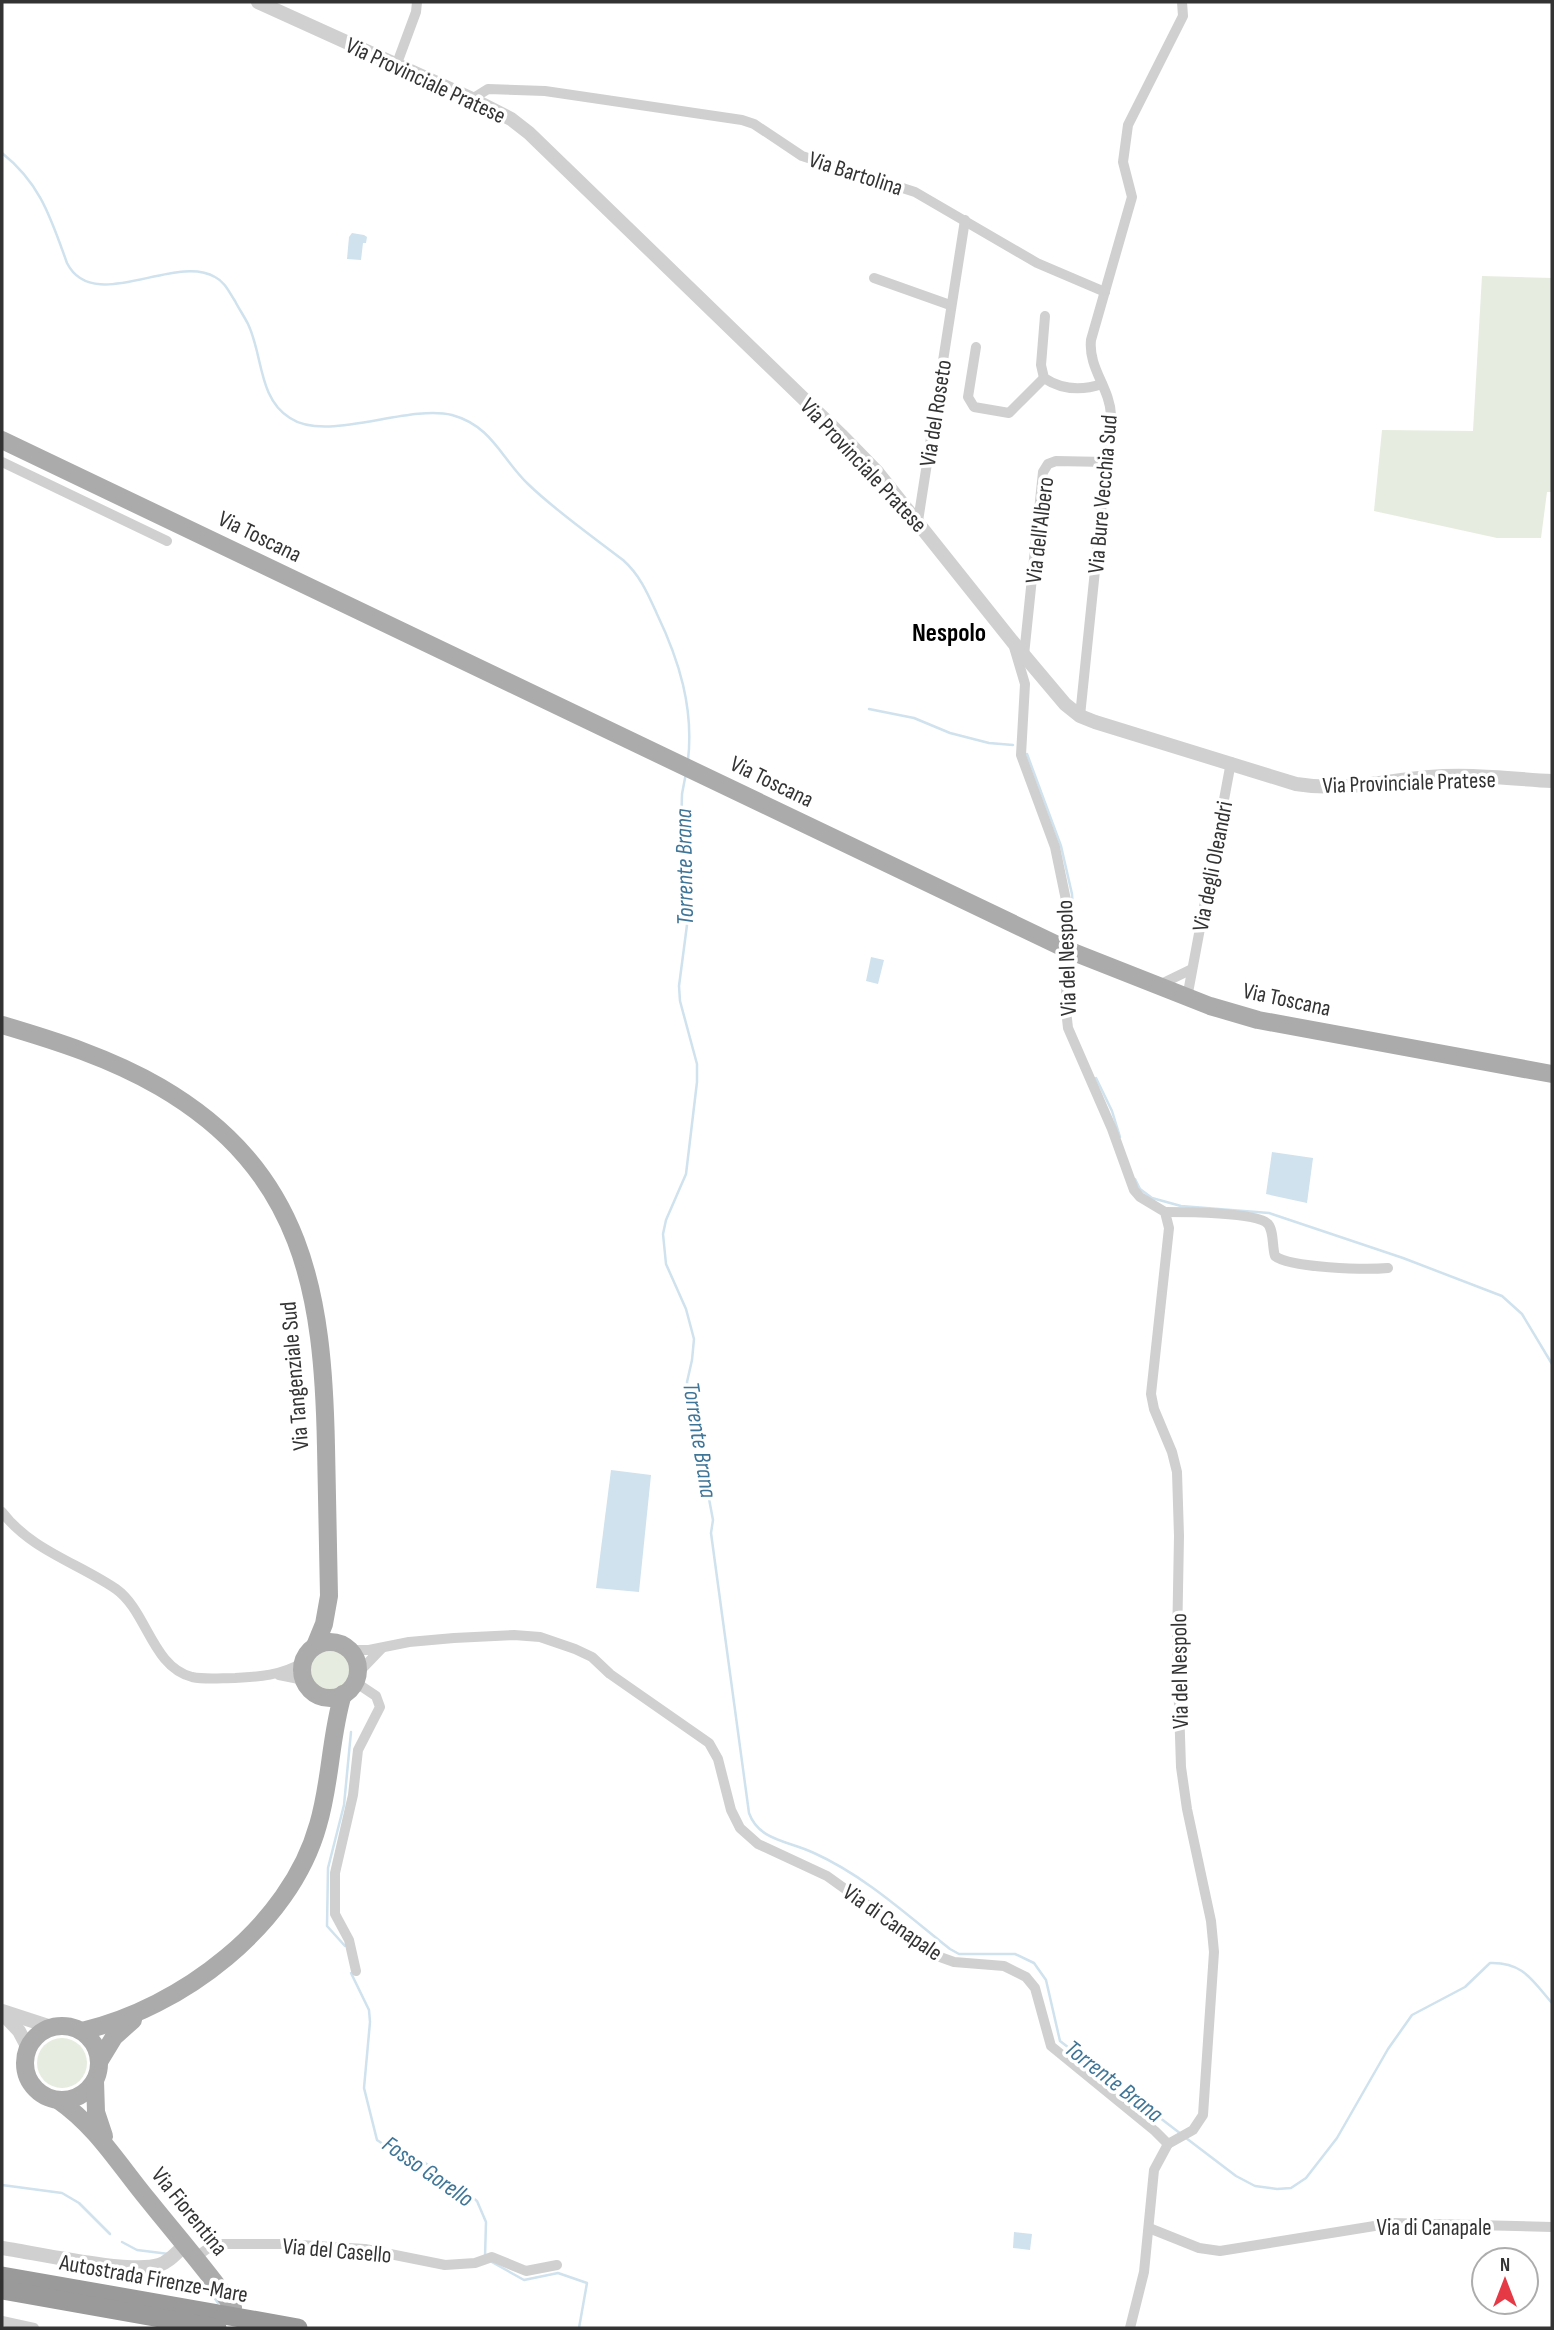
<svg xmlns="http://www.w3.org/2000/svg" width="1554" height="2330" viewBox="0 0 1554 2330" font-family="'Sofia Sans Condensed',sans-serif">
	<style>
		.green { fill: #e6ecdf }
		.water { fill: #cfe2ee }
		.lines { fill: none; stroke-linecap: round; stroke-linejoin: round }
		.stream { stroke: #cfe2ee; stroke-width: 2.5 }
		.minor { stroke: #d0d0d0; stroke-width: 10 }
		.tertiary { stroke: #d0d0d0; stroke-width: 14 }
		.primary { stroke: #ababab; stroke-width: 18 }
		.motorway { stroke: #9a9a9a; stroke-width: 19 }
		.labels { text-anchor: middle; stroke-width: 7; stroke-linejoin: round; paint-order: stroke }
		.street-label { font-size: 23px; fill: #333; stroke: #fff }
		.water-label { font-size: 24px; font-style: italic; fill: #3f7597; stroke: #fff }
		.quarter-label { font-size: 26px; font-weight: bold; fill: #000; stroke: #fff }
	</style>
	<rect width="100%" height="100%" fill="#fff"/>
	<g class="green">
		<path d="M1482,276L1552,278V492H1547L1541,538H1497L1374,511L1382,430L1473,431Z"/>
		<circle cx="330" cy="1670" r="20"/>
		<circle cx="62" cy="2063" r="25"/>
	</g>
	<g class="water">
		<path d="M352,233L364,235L367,237L366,243H363L361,260L347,259L349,237Z"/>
		<path d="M871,957L884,960L878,984L866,981Z"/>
		<path d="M1272,1152L1313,1158L1307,1203L1266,1194Z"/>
		<path d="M611,1470L651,1475L639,1592L596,1588Z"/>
		<path d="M1014,2232L1032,2234L1030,2250L1013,2248Z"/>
	</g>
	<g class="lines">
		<g class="stream">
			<path d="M2,153C41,184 51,219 67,263C93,315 175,253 215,277C225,282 229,292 235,301C239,309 244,316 248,324C263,355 258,398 290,418C327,443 407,404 452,415C492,426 501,458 528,484C557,512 592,536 623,560C640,575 648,594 657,614C679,660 694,708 688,760"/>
			<path d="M869,709L914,718L950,733L989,743L1013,745"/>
			<path d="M1027,754L1061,846L1072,894L1075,944"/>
			<path d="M686,773L682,794L681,830L690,902L679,986L680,1001L697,1064V1082L686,1174L666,1220L663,1234L666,1264L686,1309L694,1339L692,1360L687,1382L713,1520L711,1533L749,1813C759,1841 789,1841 814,1853C865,1876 907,1915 950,1949L959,1954H1015L1034,1963L1046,1980L1060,2041L1181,2134"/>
			<path d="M1072,1014L1074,965"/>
			<path d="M1096,1078L1112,1111L1120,1137"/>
			<path d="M1135,1179L1140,1189L1152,1198L1181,1206L1269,1213L1403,1258L1502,1296L1522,1314L1552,1364"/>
			<path d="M345,1946L327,1926L328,1868L344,1805L351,1732"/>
			<path d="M351,1973L369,2010L370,2022L364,2088L377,2140L389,2148L421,2160L477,2201L486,2222L485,2257"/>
			<path d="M1186,2138L1236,2176L1255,2186L1277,2189L1291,2188L1306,2178L1337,2138L1388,2049L1412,2015L1465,1987L1490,1963C1523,1962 1532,1980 1552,2003"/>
			<path d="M2,2185L62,2193L79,2203L110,2234"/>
			<path d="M122,2242L137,2250L169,2254"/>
			<path d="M490,2261L524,2280L558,2273L587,2283L579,2328"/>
			<path d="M205,2284L218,2303"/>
		</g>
		<g class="minor">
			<path d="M396,66L416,12L417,2"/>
			<path d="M472,99L488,89L545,91L742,120L754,124L802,156L915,192L1037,263L1105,292"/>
			<path d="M874,278L950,305"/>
			<path d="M1045,316L1041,365L1044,378C1062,390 1081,391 1102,384"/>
			<path d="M976,347L968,397L974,407L1009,413L1044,378"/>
			<path d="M2,462L167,541"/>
			<path d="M918,521L965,220"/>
			<path d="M1014,647L1025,684L1021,755L1055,847L1067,905L1066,1010L1068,1028L1112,1129L1134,1190L1140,1197L1165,1212L1169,1228L1151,1394L1154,1409L1172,1452L1177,1472L1179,1536L1177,1644L1181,1767L1187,1809L1211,1921L1214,1952L1203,2115L1193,2130L1168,2144"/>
			<path d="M1024,655L1043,472L1048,464L1056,461L1106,462"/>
			<path d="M1080,716L1111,415C1110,388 1088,368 1091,340L1132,197L1123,162L1128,125L1183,16L1182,2"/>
			<path d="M1157,986L1192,969"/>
			<path d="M1187,998L1231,762"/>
			<path d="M1165,1212C1182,1212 1258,1212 1268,1224C1274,1231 1272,1247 1275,1256C1290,1268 1366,1270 1388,1268"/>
			<path d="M2,1512C31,1550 78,1563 116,1589C147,1611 152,1667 192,1677C206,1680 221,1678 235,1678C259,1677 282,1675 302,1663"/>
			<path d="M350,1650H369L409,1642L454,1638L514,1635L540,1637L575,1649L592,1657L610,1674L709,1743L718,1759L731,1810L740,1828L758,1844L827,1876L940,1957L954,1962L1004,1966L1026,1977L1035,1988L1051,2046L1155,2131L1168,2144"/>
			<path d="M358,1673L382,1648"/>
			<path d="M279,1675L304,1680"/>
			<path d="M355,1682L376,1696L380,1707L358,1750L353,1795L335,1873V1914L349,1940L356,1971"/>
			<path d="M1149,2228L1199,2248L1220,2251L1393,2223L1552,2227"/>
			<path d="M196,2257L207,2249L220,2244H284L365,2249L445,2265L475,2263L492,2257L526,2271L557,2265"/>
			<path d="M2,2321L34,2328"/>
			<path d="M1130,2328L1144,2272L1154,2170L1168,2144"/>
		</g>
		<g class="tertiary">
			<path d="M258,2L472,99L511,119L529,133L841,435L878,473L1012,641L1065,704L1080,716L1095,722L1296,784C1344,792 1381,781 1429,777C1469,773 1512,779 1552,781"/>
			<path d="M2,2011L51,2027"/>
			<path d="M3,2014L19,2031L28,2048"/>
			<path d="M2,2248C36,2253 130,2274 159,2265C169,2262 177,2252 185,2245"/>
		</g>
		<g class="primary">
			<path d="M2,440L1068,950L1210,1006L1258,1020L1552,1074"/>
			<path d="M2,1025C56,1041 110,1058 160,1087C304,1171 323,1293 326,1447C327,1496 328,1546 329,1596L324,1624L315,1646"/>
			<circle cx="330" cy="1670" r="28"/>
			<circle cx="62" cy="2063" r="37"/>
			<path d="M82,2031C181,2008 290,1926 318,1825C331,1782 330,1737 343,1694"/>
			<path d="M100,2060L114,2037L133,2020"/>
			<path d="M95,2081L96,2112L104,2136"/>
			<path d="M58,2100C97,2127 119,2165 149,2201C177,2236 207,2270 233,2307"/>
		</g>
		<g class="motorway">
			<path d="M2,2276L298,2328"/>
			<path d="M2,2290L217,2328"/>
		</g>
	</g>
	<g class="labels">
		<g class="street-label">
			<text transform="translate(426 80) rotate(25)" y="8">Via Provinciale Pratese</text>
			<text transform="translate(856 173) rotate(18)" y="8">Via Bartolina</text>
			<text transform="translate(935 413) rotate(-81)" y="8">Via del Roseto</text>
			<text transform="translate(864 465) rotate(47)" y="8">Via Provinciale Pratese</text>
			<text transform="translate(1102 494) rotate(-85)" y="8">Via Bure Vecchia Sud</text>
			<text transform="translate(1039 530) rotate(-83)" y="8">Via dell'Albero</text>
			<text transform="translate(260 536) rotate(26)" y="8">Via Toscana</text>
			<text transform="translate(772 781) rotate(26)" y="8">Via Toscana</text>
			<text transform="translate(1409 782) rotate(-2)" y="8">Via Provinciale Pratese</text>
			<text transform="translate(1212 866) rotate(-79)" y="8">Via degli Oleandri</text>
			<text transform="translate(1066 958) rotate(-92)" y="8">Via del Nespolo</text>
			<text transform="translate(1287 999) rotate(12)" y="8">Via Toscana</text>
			<text transform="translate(294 1376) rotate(-95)" y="8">Via Tangenziale Sud</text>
			<text transform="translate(1179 1671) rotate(-91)" y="8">Via del Nespolo</text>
			<text transform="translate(893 1922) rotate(35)" y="8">Via di Canapale</text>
			<text transform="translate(190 2211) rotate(51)" y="8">Via Fiorentina</text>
			<text x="1434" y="2235">Via di Canapale</text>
			<text transform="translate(337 2250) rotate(5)" y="8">Via del Casello</text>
			<text transform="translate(154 2278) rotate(10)" y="8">Autostrada Firenze-Mare</text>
		</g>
		<g class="water-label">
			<text transform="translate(684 867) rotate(-91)" y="8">Torrente Brana</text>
			<text transform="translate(700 1440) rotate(81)" y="8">Torrente Brana</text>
			<text transform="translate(1114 2081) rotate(38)" y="8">Torrente Brana</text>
			<text transform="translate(428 2171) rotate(35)" y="8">Fosso Gorello</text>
		</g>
		<g class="quarter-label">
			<text x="949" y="641">Nespolo</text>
		</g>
	</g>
	<rect width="1554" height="2330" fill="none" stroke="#333333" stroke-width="7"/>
	<g transform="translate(1505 2281)"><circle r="33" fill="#ffffff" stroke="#adadad" stroke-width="2"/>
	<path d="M0-5L12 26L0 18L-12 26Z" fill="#e63946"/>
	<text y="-10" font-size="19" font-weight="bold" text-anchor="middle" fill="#333333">N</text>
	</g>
</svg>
